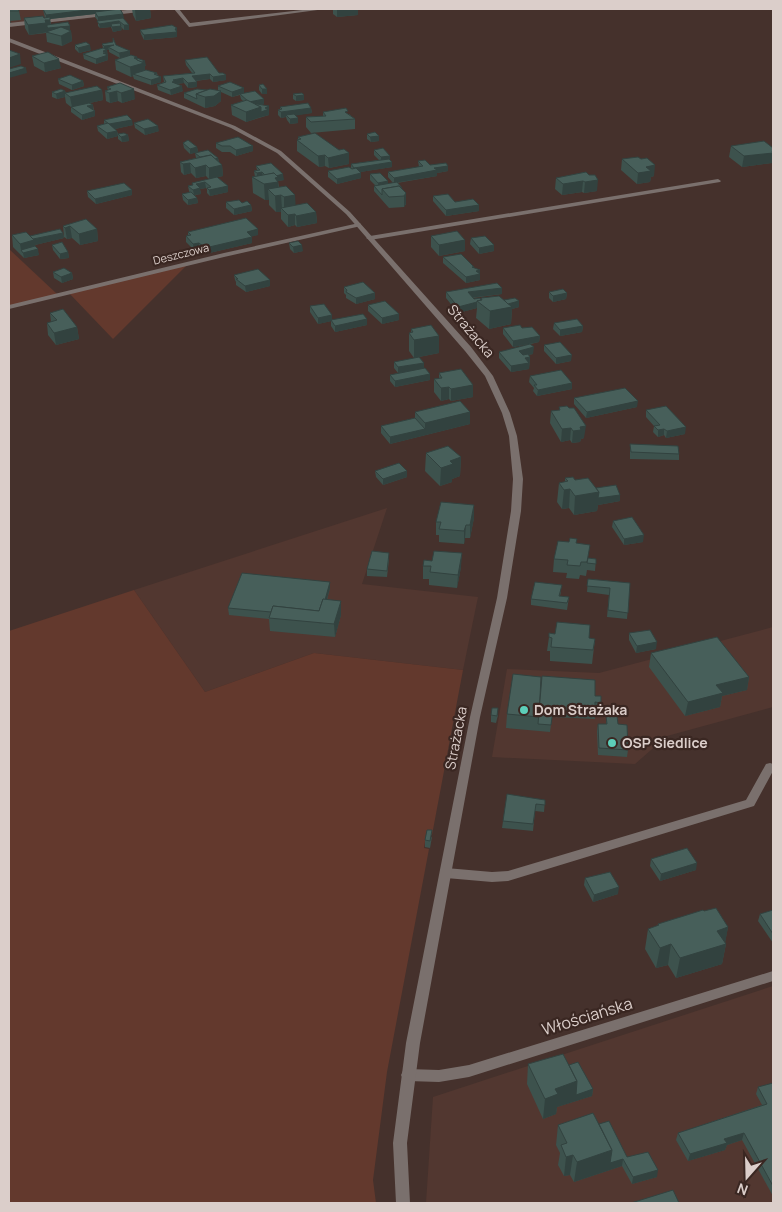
<svg xmlns="http://www.w3.org/2000/svg" width="782" height="1212" viewBox="0 0 782 1212" font-family="Manrope,sans-serif">
	<style>
		.built { fill: #523730 }
		.green { fill: #63392d }
		.lines { fill: none; stroke-linecap: round; stroke-linejoin: round }
		.service { fill: #7a706d; fill-rule: evenodd }
		.minor { fill: #7a706d; fill-rule: evenodd }
		.tertiary { fill: #7a706d; fill-rule: evenodd }
		.wall { fill: #3d524d }
		.shaded-wall { fill: #32423f }
		.building { fill: #475f5a; stroke: #32423f }
		.poi-dot { fill: #5dceb9; stroke: #3a2722; stroke-width: 2 }
		.labels { text-anchor: middle; stroke-width: 4.5; stroke-linejoin: round; paint-order: stroke }
		.far-street-label { font-size: 11px; fill: #dbceca; stroke: #3a2722 }
		.street-label { font-size: 14px; fill: #dbceca; stroke: #3a2722 }
		.poi-label { font-size: 14px; font-weight: bold; fill: #dbceca; stroke: #3a2722; text-anchor: start }
		.near-street-label { font-size: 16px; fill: #dbceca; stroke: #3a2722 }
	</style>
	<rect width="100%" height="100%" fill="#45312c"/>
	<g class="built">
		<path d="M9,9H167L9,27Z"/>
		<path d="M387,508L362,584L478,597L463,670L314,653L205,692L134,590Z"/>
		<path d="M773,627V707L667,736L635,764L492,757L507,669L599,673Z"/>
		<path d="M773,986V1203H426L433,1097Z"/>
	</g>
	<g class="green">
		<path d="M9,249L57,294L9,307Z"/>
		<path d="M189,263L113,339L68,292Z"/>
		<path d="M134,590L205,692L314,653L463,670L432,835H426L424,848L429,849L387,1072L373,1180L376,1203H9V631Z"/>
	</g>
	<g class="lines">
		<g class="service">
			<path d="M718,179L721,181L720,182L370,240L366,238L370,236Z"/>
			<path d="M770,763L773,764V771L754,806L508,881L492,882L446,878L442,876L440,873L442,870L446,868L492,872L508,871L746,800L766,764Z"/>
		</g>
		<g class="minor">
			<path d="M136,9H151L148,11L9,27V23Z"/>
			<path d="M174,9H179L190,23L311,9H325L189,27Z"/>
			<path d="M359,223L361,224V226L224,257L9,309V305L224,253Z"/>
			<path d="M773,971V981L469,1077L439,1082L408,1081L403,1079L401,1075L403,1071L408,1069L439,1070L469,1065Z"/>
		</g>
		<path class="tertiary" d="M9,38L235,126L281,151L350,212L471,347L493,376L510,413L517,436L523,479L521,511L507,598L480,717L420,1043L407,1143L410,1203H396L393,1143L406,1043L470,717L497,598L511,511L513,479L509,436L502,413L485,376L465,351L346,214L277,153L231,128L9,42Z"/>
	</g>
	<g class="wall">
		<path d="M9,9L19,11L21,20L10,21L11,23H9Z"/>
		<path d="M43,9H131L121,10L123,18L129,25V30H124L121,27L122,30L113,32L111,27L100,28L98,26V21L95,17V14L50,19L51,24L70,30L69,31H71L72,41L62,46L47,42L46,33L29,35L25,28L24,18H45L44,14Z"/>
		<path d="M132,9H150L151,18L136,21L133,15Z"/>
		<path d="M333,9H358V15L337,17L333,14Z"/>
		<path d="M177,28V37L144,40L141,34L140,30Z"/>
		<path d="M102,44L116,45L130,51V55L137,58L146,66H145V70L157,73L158,76L161,82L151,85L134,79L133,76L131,77L116,70L115,60L120,58L109,52V50H107L108,60L96,64L84,59L83,54L103,48Z"/>
		<path d="M75,45L91,50L79,53L75,49Z"/>
		<path d="M32,56L61,68L45,72L34,66Z"/>
		<path d="M185,60L219,73L226,80L213,82L210,79L196,81L197,82V87L188,88L184,83L177,84L183,91L171,95L158,90L157,85L164,82L163,76L192,73L186,65Z"/>
		<path d="M58,79L83,81L84,86L72,90L59,84Z"/>
		<path d="M259,85L267,89V94H262L259,90Z"/>
		<path d="M218,86L264,99V104L261,105L269,106V115L246,122L232,115L231,105L243,101L241,99L240,95L232,97L221,92V101L215,106L205,108L184,98V93L207,90L218,91Z"/>
		<path d="M107,87L135,99L122,103L118,101L110,103L106,101L105,91L108,90Z"/>
		<path d="M102,90L103,100L90,103L93,105L95,116L82,120L71,112V107L66,103L65,97L57,99L52,97V92L65,91L66,93Z"/>
		<path d="M293,94L304,100L296,101L293,99Z"/>
		<path d="M280,107L311,108L312,113L295,115L298,118V123L290,124L287,120L286,117L281,118L278,115V110L280,109Z"/>
		<path d="M323,112L349,114L355,119V129L311,133L306,127V117L323,116Z"/>
		<path d="M104,120L133,125L115,129L117,131L118,134L128,135L129,141L122,142L118,139V136L107,139L98,131L97,126L104,124Z"/>
		<path d="M134,123L159,131L145,135L135,128Z"/>
		<path d="M367,134L379,141L371,142L367,139Z"/>
		<path d="M298,137L349,153V164L329,168L325,166L319,167L297,151V140H298Z"/>
		<path d="M183,143L197,147L198,152L190,154L184,148Z"/>
		<path d="M216,143L253,151L236,156L230,152H222L216,148Z"/>
		<path d="M731,146L773,148V162H772V163L742,167L729,157Z"/>
		<path d="M374,150L390,160L392,167L360,172L361,178L337,184L328,177V171L351,168V164L379,160L374,155Z"/>
		<path d="M195,153L218,158L219,162L222,165L223,176L209,179L206,176L196,178L191,173L184,175L181,172L180,162L196,158Z"/>
		<path d="M622,159L654,176L651,177L650,182L637,184L621,170Z"/>
		<path d="M418,161L448,171L437,173V176L397,183L406,193V204L404,207L389,208L374,191V186H376L370,180V174L388,183H393L388,177V172L419,167Z"/>
		<path d="M256,166L284,180L278,181L279,187L295,205L316,212L317,223L297,227L295,225L288,227L281,219V212H276L269,205V200H265L253,193L252,177H255L254,171L257,170Z"/>
		<path d="M586,172L597,191L584,193L582,192L562,195L555,189L556,178Z"/>
		<path d="M217,177L228,192L210,196L207,193V189L206,188L200,189L201,194L195,195L197,198L198,203L188,205L183,200L182,194L190,193L189,191L188,186Z"/>
		<path d="M132,190V195L96,204L88,197L87,191Z"/>
		<path d="M433,196L455,202L479,211L446,216L433,201Z"/>
		<path d="M226,202L242,203L251,205L252,211L234,215L226,208Z"/>
		<path d="M63,226L97,229L98,241L80,245L72,238L67,239L64,237Z"/>
		<path d="M188,232L258,235L251,236L252,243L205,254L200,249L194,250L186,242V236H188Z"/>
		<path d="M63,233L64,238L35,245L39,255L24,258L13,247L12,235L30,236Z"/>
		<path d="M431,236L465,251L439,256L431,247Z"/>
		<path d="M471,238L494,245V251L479,254L470,244Z"/>
		<path d="M289,243L303,251L294,253L290,249Z"/>
		<path d="M52,245L68,252L69,258L60,259L53,250Z"/>
		<path d="M443,257L474,267V268L480,270V280L466,283L443,263Z"/>
		<path d="M53,272L72,273L73,279L62,283L54,278Z"/>
		<path d="M234,275L270,280V286L246,292L236,285V282L235,280Z"/>
		<path d="M344,287L375,299L356,304L346,298V295L344,293Z"/>
		<path d="M502,288V294L473,298L474,299L504,300L519,307L512,309L511,324L489,329L476,318L477,308L458,313L446,298V292Z"/>
		<path d="M549,292L567,293L566,299L553,302L549,298Z"/>
		<path d="M368,305L399,314V320L382,324L368,311Z"/>
		<path d="M310,306L332,315V320L367,325L335,332L331,326V321L318,324L310,312Z"/>
		<path d="M50,313L77,327L79,339L56,345L48,335L47,323L51,322Z"/>
		<path d="M554,323L583,326L582,332L560,336L553,329Z"/>
		<path d="M503,328H522L540,336L539,342L531,344L533,354L528,355L530,357L529,369L511,372L499,358V352L530,344L513,347L503,334Z"/>
		<path d="M411,329L439,353L414,358L409,351V333H411Z"/>
		<path d="M544,345L571,361L556,364L544,351Z"/>
		<path d="M394,362L424,363V368L430,374V380L395,387L390,381V375L398,373L394,368Z"/>
		<path d="M439,373L473,397L451,401L449,399L441,401L434,392V379H439Z"/>
		<path d="M530,376L572,383V389L537,396L533,391L534,388L529,382Z"/>
		<path d="M574,398L637,407L586,418L574,404Z"/>
		<path d="M559,407L584,438L581,439L580,442L572,443L570,440L561,442L550,423L551,411L559,410Z"/>
		<path d="M646,410L685,434L666,438L664,435L658,437L653,432L654,426L646,417Z"/>
		<path d="M415,412L470,424L390,444L381,433V426L415,418Z"/>
		<path d="M630,444L679,454V460L630,459Z"/>
		<path d="M426,453L461,457L460,476L452,479V482L440,486L425,471Z"/>
		<path d="M375,471H407V477L383,485L376,477Z"/>
		<path d="M565,478L575,480L596,488L620,501L598,505L597,511L574,515L569,508L562,509L557,502L559,483L565,482Z"/>
		<path d="M474,505V518L470,538H465L464,544L439,542V535H436V522Z"/>
		<path d="M613,521L643,542L624,545L612,527Z"/>
		<path d="M577,543L588,558L596,559L595,571L587,570L586,576L580,575L579,579L566,578L567,573L553,572L554,559Z"/>
		<path d="M389,559L387,577L367,576V569Z"/>
		<path d="M423,566L461,567L457,588L429,585V579H423Z"/>
		<path d="M588,579L630,583L627,619L607,617L609,595L587,592Z"/>
		<path d="M330,588L327,600L341,601V615L335,637L270,631L269,619L229,615L228,608Z"/>
		<path d="M561,592L560,596L569,597L567,610L531,605V599Z"/>
		<path d="M629,633L656,649L636,653L629,640Z"/>
		<path d="M549,637L595,639L592,664L550,661V651H547Z"/>
		<path d="M651,653L749,677L747,690L722,696L720,707L685,716L649,667Z"/>
		<path d="M595,696L601,703V709H595V719L552,717L550,732L506,728L507,714Z"/>
		<path d="M491,715H498L496,723L491,722Z"/>
		<path d="M606,716L618,724L628,750L627,757L598,755L597,731L598,724H606Z"/>
		<path d="M545,800L544,812L535,811L533,831L502,828L503,821Z"/>
		<path d="M432,837L430,848L425,847V840Z"/>
		<path d="M651,859L696,870L660,881L650,866Z"/>
		<path d="M585,878L618,894L593,902L584,885Z"/>
		<path d="M773,910V943L758,921L760,914Z"/>
		<path d="M704,911L728,927L725,942L726,944L722,964L676,978L668,965L656,968L645,949L648,929L657,926L658,924Z"/>
		<path d="M528,1064L569,1065L593,1089L592,1096L557,1107L556,1114L543,1119L527,1084Z"/>
		<path d="M773,1083V1196L742,1140L727,1145L725,1150L688,1161L676,1140L678,1133L762,1105L756,1094L758,1087Z"/>
		<path d="M599,1124L627,1157L657,1177L632,1184L622,1166L574,1182L570,1175L564,1176L558,1165L560,1153L556,1145L558,1125Z"/>
	</g>
	<g class="shaded-wall">
		<path d="M95,9H131L96,13L95,12V14L50,19L51,28L70,26V30L48,33L47,27L48,32L29,35L28,25L45,20L46,19V15Z"/>
		<path d="M135,9H150L151,18L136,21Z"/>
		<path d="M337,9H358V15L337,17Z"/>
		<path d="M123,14L124,18L98,21V17Z"/>
		<path d="M119,21L120,26H121L122,30L113,32L112,27L111,24V27L100,28L99,24Z"/>
		<rect x="124" y="25" width="5" height="5"/>
		<path d="M177,28V37L144,40V35L175,29Z"/>
		<path d="M71,31L72,41L62,46L61,36Z"/>
		<path d="M90,45L91,50L79,53L78,48Z"/>
		<path d="M114,45L108,47L109,50H107L108,60L96,64V59L103,53L104,51V46Z"/>
		<path d="M130,51V56L120,58L119,53Z"/>
		<path d="M20,54L21,64L9,68V58Z"/>
		<path d="M137,57L139,63L145,61L146,66H145V73L133,74V76L131,77L130,67L134,58Z"/>
		<path d="M59,59L61,68L45,72L44,63Z"/>
		<path d="M26,68L27,73L9,78V73Z"/>
		<path d="M210,74V79L192,81V76Z"/>
		<path d="M226,75V80L213,82V77Z"/>
		<path d="M161,77V82L151,85V80Z"/>
		<path d="M183,78L184,83L176,84L172,87L173,80Z"/>
		<path d="M83,81L84,86L72,90V85Z"/>
		<path d="M197,82V87L188,88V83Z"/>
		<path d="M182,86L183,91L171,95L170,90Z"/>
		<path d="M244,88V93L232,97V92Z"/>
		<path d="M134,89L135,99L122,103L121,93Z"/>
		<rect x="262" y="89" width="5" height="5"/>
		<path d="M102,90L103,100L72,107L70,97Z"/>
		<path d="M65,91L66,94L65,93V97L57,99L56,94Z"/>
		<path d="M117,91L118,101L110,103L109,93Z"/>
		<path d="M221,91V101L215,106L205,108V97Z"/>
		<path d="M304,95V100L296,101V96Z"/>
		<path d="M264,99V104L250,107L249,102Z"/>
		<path d="M93,105V110L87,106Z"/>
		<path d="M269,106V115L261,117V112L265,108Z"/>
		<path d="M261,107V117L246,122V112Z"/>
		<path d="M311,108L312,113L288,117L286,115V117L281,118V112Z"/>
		<path d="M95,111V116L82,120V115Z"/>
		<path d="M298,118V123L290,124V119Z"/>
		<path d="M132,120L133,125L110,130L109,124Z"/>
		<path d="M158,126L159,131L145,135L144,129Z"/>
		<path d="M117,131L118,136L107,139V133Z"/>
		<path d="M128,135L129,141L122,142L121,137Z"/>
		<path d="M379,136V141L371,142L370,137Z"/>
		<path d="M253,146V151L236,156V150Z"/>
		<path d="M197,147L198,152L190,154V149Z"/>
		<path d="M773,151V162H772V163L742,167L744,156Z"/>
		<path d="M349,153V164L329,168L328,158Z"/>
		<path d="M325,155V166L319,167L318,156Z"/>
		<path d="M390,156V161L381,163V157Z"/>
		<path d="M218,158L219,163L206,166V176L196,178L195,168L205,161Z"/>
		<path d="M392,162V167L354,173V168Z"/>
		<path d="M190,163L191,173L184,175L183,164Z"/>
		<path d="M222,165L223,176L209,179V168Z"/>
		<path d="M655,165L654,176L651,177L650,182L637,184L638,173L646,167Z"/>
		<path d="M448,166V171L437,173V176L394,183V178L434,168Z"/>
		<path d="M262,172L263,178L257,179V173Z"/>
		<path d="M361,173V178L337,184V179Z"/>
		<path d="M283,174L284,180L278,181L279,196L281,195L282,209L281,208V212H276L275,196L268,189L269,200H265L264,184L268,178Z"/>
		<path d="M598,180L597,191L584,193L585,182Z"/>
		<path d="M388,181V186L378,188V183Z"/>
		<path d="M583,181L582,192L562,195L563,184Z"/>
		<path d="M205,182L206,188L200,189L201,194L194,195L193,190L196,184Z"/>
		<path d="M228,186V192L210,196L209,190Z"/>
		<path d="M132,190V195L96,204L95,199Z"/>
		<path d="M406,193V204L404,207V196Z"/>
		<path d="M295,195L296,211L284,212V197Z"/>
		<path d="M197,198L198,203L188,205V200Z"/>
		<path d="M251,205L252,211L234,215V209Z"/>
		<path d="M479,205V211L446,216V210Z"/>
		<path d="M316,212L317,223L297,227L296,216Z"/>
		<path d="M295,214V225L288,227V215Z"/>
		<path d="M70,226L72,238L67,239L65,228Z"/>
		<path d="M97,229L98,241L80,245L79,234Z"/>
		<path d="M258,229V235L247,238V232Z"/>
		<path d="M63,233L64,238L35,245L36,249H38L39,255L24,258L23,253L21,250L20,244L30,240Z"/>
		<path d="M252,237V243L205,254V248Z"/>
		<path d="M465,240V251L439,256V245Z"/>
		<path d="M199,243L200,249L194,250L193,244Z"/>
		<path d="M302,245L303,251L294,253L293,247Z"/>
		<path d="M494,245V251L479,254V248Z"/>
		<path d="M68,252L69,258L60,259V254Z"/>
		<path d="M480,270V280L466,283V277L476,271Z"/>
		<path d="M72,273L73,279L62,283L61,277Z"/>
		<path d="M270,280V286L246,292L245,286Z"/>
		<path d="M502,288V294L468,298V292Z"/>
		<path d="M375,293V299L356,304V298Z"/>
		<path d="M567,293L566,299L553,302V296Z"/>
		<path d="M519,301V307L512,309L511,324L489,329L490,311L505,305Z"/>
		<path d="M477,302V308L458,313V307Z"/>
		<path d="M399,314V320L382,324V318Z"/>
		<path d="M332,315V321L318,324V318Z"/>
		<path d="M367,319V325L335,332V326Z"/>
		<path d="M583,326L582,332L560,336V330Z"/>
		<path d="M77,327L79,339L56,345L54,333Z"/>
		<path d="M439,336V353L414,358V340Z"/>
		<path d="M540,336L539,342L513,347V341Z"/>
		<path d="M534,347L533,354L519,357V351Z"/>
		<path d="M572,355L571,361L556,364V358Z"/>
		<path d="M530,357L529,369L511,372V366L525,358Z"/>
		<path d="M424,363V369L398,373V367Z"/>
		<path d="M430,374V380L395,387V381Z"/>
		<path d="M572,383V389L537,396L538,390Z"/>
		<path d="M473,385V397L451,401V389Z"/>
		<path d="M449,387V399L441,401V388Z"/>
		<path d="M638,401L637,407L586,418L587,412Z"/>
		<path d="M470,412V424L390,444V437L425,429V423Z"/>
		<path d="M586,426L584,438L581,439L580,442L572,443L573,431L580,427Z"/>
		<path d="M686,427L685,434L666,438L667,431Z"/>
		<path d="M571,428L570,440L561,442L562,429Z"/>
		<path d="M664,429V435L658,437V430Z"/>
		<path d="M461,457L460,476L452,479V482L440,486L441,468L450,461Z"/>
		<path d="M407,471V477L383,485V479Z"/>
		<path d="M570,489L569,508L562,509L564,490Z"/>
		<path d="M599,492L620,495V501L598,505L597,511L574,515L575,496Z"/>
		<path d="M474,505V518L470,538V525Z"/>
		<path d="M466,525L465,538L464,544V531Z"/>
		<path d="M644,535L643,542L624,545V539Z"/>
		<path d="M462,553L461,567L457,588L458,575Z"/>
		<path d="M330,582V588L320,624L319,617Z"/>
		<path d="M341,601V615L335,637L334,624Z"/>
		<path d="M657,642L656,649L636,653L637,646Z"/>
		<path d="M749,677L747,690L722,696L720,707L685,716L688,702L716,685Z"/>
		<path d="M697,863L696,870L660,881L661,874Z"/>
		<path d="M619,887L618,894L593,902L594,895Z"/>
		<path d="M728,927L725,944H726L722,964L676,978L680,958L717,931Z"/>
		<path d="M671,944L668,965L656,968L660,948Z"/>
		<path d="M577,1081L593,1089L592,1096L557,1107L556,1114L543,1119L545,1099L555,1089Z"/>
		<path d="M744,1133L742,1140L727,1145L725,1150L688,1161L690,1154L724,1139Z"/>
		<path d="M612,1150L623,1159L622,1166L574,1182L577,1162Z"/>
		<path d="M573,1155L570,1175L564,1176L566,1157Z"/>
		<path d="M658,1170L657,1177L632,1184L633,1177Z"/>
	</g>
	<g class="building">
		<path d="M9,9H18L19,11H9Z"/>
		<path d="M43,9H95L46,15Z"/>
		<path d="M120,9L123,14L98,17L95,12Z"/>
		<path d="M43,16L44,18L50,17V20H45L46,23L28,25L24,18Z"/>
		<path d="M123,18L129,25H124L119,21L99,24L97,21Z"/>
		<path d="M68,22L70,26L48,28L47,27V25Z"/>
		<path d="M120,23L121,26L112,27L111,24Z"/>
		<path d="M172,25L177,28L175,29L177,32L144,35L140,30Z"/>
		<path d="M61,27L71,31L61,36L46,32Z"/>
		<path d="M113,38L116,45L130,51L119,53L108,47L114,45L104,46L102,44L113,42Z"/>
		<path d="M86,42L90,45L78,48L75,45Z"/>
		<path d="M103,48L107,50L103,51L106,53H103L108,55L96,59L83,54Z"/>
		<path d="M9,50L20,54L9,58Z"/>
		<path d="M48,52L59,59L44,63L32,56Z"/>
		<path d="M131,55L137,57L134,58L144,63L130,67L115,60Z"/>
		<path d="M207,57L219,73H223L226,75L213,77L210,74L192,76L197,82L188,83L183,78L173,80L176,81L172,82L182,86L170,90L157,85L166,82L163,76L195,73L185,60Z"/>
		<path d="M137,58L145,61L142,62L137,60Z"/>
		<path d="M21,66L26,68L9,73V69Z"/>
		<path d="M146,70L157,73L154,74L161,77L151,80L133,74Z"/>
		<path d="M70,75L83,81L72,85L58,79Z"/>
		<path d="M230,82L244,88L232,92L218,86Z"/>
		<path d="M120,83L134,89L121,93L117,91L109,93L105,91L111,89L107,87Z"/>
		<path d="M263,84L267,89H262L259,85Z"/>
		<path d="M97,86L102,90L70,97L65,93Z"/>
		<path d="M61,89L65,91L56,94L52,92Z"/>
		<path d="M197,89L207,90L196,94L197,99L184,93Z"/>
		<path d="M210,89L221,91L214,96L205,97L196,94Z"/>
		<path d="M255,91L264,99L249,102L240,94Z"/>
		<path d="M302,93L304,95L296,96L293,94Z"/>
		<path d="M247,100L261,107L246,112L231,105Z"/>
		<path d="M89,103L93,105L87,106L95,111L82,115L71,107Z"/>
		<path d="M308,103L311,108L281,112L278,110L282,109L280,107Z"/>
		<path d="M255,104H257L269,106L265,108L269,109L261,112V107Z"/>
		<path d="M346,108L348,111L345,112L355,119L311,122L306,117L326,116L323,112Z"/>
		<path d="M294,114L298,118L290,119L286,115Z"/>
		<path d="M127,115L132,120L109,124L104,120Z"/>
		<path d="M148,119L158,126L144,129L134,123Z"/>
		<path d="M108,123L117,131L107,133L97,126Z"/>
		<path d="M375,132L379,136L370,137L367,134Z"/>
		<path d="M124,133L128,135L121,137L118,134Z"/>
		<path d="M315,133L339,150L344,149L349,153L328,158L325,155L318,156L297,140L301,139L298,137Z"/>
		<path d="M238,137L253,146L236,150L230,146H222L216,143Z"/>
		<path d="M188,140L197,147L190,149L183,143Z"/>
		<path d="M764,141L773,148V151H772L773,153L744,156L731,146Z"/>
		<path d="M383,148L390,156L381,157L374,150Z"/>
		<path d="M208,150L218,158L215,159L211,155L200,157L195,153Z"/>
		<path d="M211,155L222,165L209,168L206,165L195,168L190,163L183,164L180,162Z"/>
		<path d="M638,157L641,159L647,158L655,165L646,167L651,171L638,173L622,159Z"/>
		<path d="M389,159L392,162L354,168L351,164Z"/>
		<path d="M425,160L430,165L446,163L448,166L434,168L437,170L394,178L388,172L423,166L418,161Z"/>
		<path d="M271,163L283,174L276,176L274,173L265,175L262,172L257,173L254,171L260,170L256,166Z"/>
		<path d="M349,167L352,169L356,168L361,173L337,179L328,171Z"/>
		<path d="M586,172L589,175H595L598,180L585,182L583,181L563,184L556,178Z"/>
		<path d="M274,173L278,177L275,178L278,182L264,184L252,177Z"/>
		<path d="M380,173L388,181L378,183L370,174Z"/>
		<path d="M217,177L228,186L209,190L207,188L211,187L205,182L196,184L200,188L193,190L188,186L193,185L192,183Z"/>
		<path d="M397,182L402,188H401L399,186L382,189V195L374,186Z"/>
		<path d="M124,183L132,190L95,199L87,191Z"/>
		<path d="M286,186L295,195L284,197L281,195L275,196L268,189Z"/>
		<path d="M399,186L406,193L404,196L389,197L382,189Z"/>
		<path d="M191,192L197,198L188,200L182,194Z"/>
		<path d="M448,194L455,202L473,199L479,205L446,210L433,196Z"/>
		<path d="M239,200L242,203L247,201L251,205L234,209L226,202Z"/>
		<path d="M307,203L316,212L296,216L295,214L288,215L281,208Z"/>
		<path d="M246,218L258,229L247,232L252,237L205,248L199,243L193,244L186,236L191,235L188,232Z"/>
		<path d="M86,219L97,229L79,234L70,226L65,228L63,226Z"/>
		<path d="M60,229L63,233L33,239L30,236Z"/>
		<path d="M457,231L465,240L439,245L431,236Z"/>
		<path d="M26,232L34,240L20,244L12,235Z"/>
		<path d="M485,236L494,245L479,248L471,238Z"/>
		<path d="M298,241L302,245L293,247L289,243Z"/>
		<path d="M62,242L68,252L60,254L52,245Z"/>
		<path d="M35,246L38,249L23,253L21,250Z"/>
		<path d="M461,254L474,267H472L480,270L476,271L480,274L466,277L443,257Z"/>
		<path d="M64,268L72,273L61,277L53,272Z"/>
		<path d="M258,269L270,280L245,286L236,279H238L234,275Z"/>
		<path d="M363,282L375,293L356,298L346,292L347,290L344,287Z"/>
		<path d="M497,283L502,288L468,292L474,299L480,298L481,300L477,301V302L458,307L446,292Z"/>
		<path d="M563,289L567,293L553,296L549,292Z"/>
		<path d="M499,296L512,307L490,311L477,301L482,300L481,298Z"/>
		<path d="M515,298L519,301L508,304L504,300Z"/>
		<path d="M385,301L399,314L382,318L368,305Z"/>
		<path d="M324,304L332,315L318,318L310,306Z"/>
		<path d="M63,309L77,327L54,333L47,323L57,320L50,313Z"/>
		<path d="M363,314L367,319L335,326L331,320Z"/>
		<path d="M577,319L583,326L560,330L554,323Z"/>
		<path d="M431,325L439,336L414,340L409,333L413,332L411,329Z"/>
		<path d="M520,325L522,328L532,327L540,336L513,341L503,328Z"/>
		<path d="M560,342L572,355L556,358L544,345Z"/>
		<path d="M530,344L534,347L519,351L523,355L528,354L530,357L525,358L529,363L511,366L499,352Z"/>
		<path d="M419,357L424,363L398,367L394,362Z"/>
		<path d="M425,368L430,374L395,381L390,375Z"/>
		<path d="M461,369L473,385L451,389L449,387L441,388L434,379L442,378L439,373Z"/>
		<path d="M561,370L572,383L538,390L534,385H537L530,376Z"/>
		<path d="M625,388L638,401L587,412L574,398Z"/>
		<path d="M460,401L470,412L425,423L415,412Z"/>
		<path d="M567,406L569,408H574L586,426L580,427L581,430L573,431L571,428L562,429L551,411L560,410L559,407Z"/>
		<path d="M666,406L686,427L667,431L664,429L658,430L654,426L660,425L646,410Z"/>
		<path d="M415,418L425,429L390,437L381,426Z"/>
		<path d="M630,444L678,446L679,454L631,452Z"/>
		<path d="M448,446L461,457L450,461L453,464L441,468L426,453Z"/>
		<path d="M399,463L407,471L383,479L375,471Z"/>
		<path d="M573,477L575,480L588,478L599,492L575,496L570,489L564,490L559,483L568,481L565,478Z"/>
		<path d="M616,485L620,495L598,498L599,492L596,488Z"/>
		<path d="M441,502L474,505L470,525H466L464,531L439,529L441,522H436Z"/>
		<path d="M632,517L644,535L624,539L613,521Z"/>
		<path d="M570,538L577,539L576,543L590,545L587,562H581L580,566L567,565L568,560L554,559L558,541L569,542Z"/>
		<path d="M372,551L389,553L387,571L367,569Z"/>
		<path d="M434,551L462,553L458,575L430,572L431,566H423L424,560L432,561Z"/>
		<path d="M588,558L596,559V564L587,563Z"/>
		<path d="M242,573L330,582L325,600L323,599L319,611L273,606L271,612L228,608Z"/>
		<path d="M588,579L630,583L628,613L608,610L610,588L587,586Z"/>
		<path d="M535,582L562,585L559,596L569,597L567,603L531,599Z"/>
		<path d="M323,599L341,601L334,624L269,618L273,606L319,611Z"/>
		<path d="M557,622L590,625L589,638L595,639L593,650L551,647L552,638L549,637V633L555,634Z"/>
		<path d="M650,630L657,642L637,646L629,633Z"/>
		<path d="M717,637L749,677L716,685L723,693L688,702L651,653Z"/>
		<path d="M513,674L541,677L539,717L507,714Z"/>
		<path d="M542,676L595,680V696H601V703L595,702V712L553,710L551,725L538,724Z"/>
		<path d="M492,708H498L497,716L491,715Z"/>
		<path d="M606,716H617L618,724L627,725L628,750L599,748L598,724H607Z"/>
		<path d="M507,794L545,800V805L536,804L533,824L503,821Z"/>
		<path d="M427,830H432L430,841L425,840Z"/>
		<path d="M687,848L697,863L661,874L651,859Z"/>
		<path d="M610,872L619,887L594,895L585,878Z"/>
		<path d="M716,908L728,927L717,931L726,944L680,958L671,944L660,948L648,929L659,925L658,924L703,910L704,911Z"/>
		<path d="M773,910V934L760,914Z"/>
		<path d="M563,1054L577,1081L555,1089L558,1094L545,1099L528,1064Z"/>
		<path d="M578,1062L593,1089L576,1095L577,1081L569,1065Z"/>
		<path d="M773,1083V1186L744,1133L724,1139L727,1143L690,1154L678,1133L767,1104L758,1087Z"/>
		<path d="M593,1113L612,1150L577,1162L573,1155L566,1157L561,1145L567,1143L558,1125Z"/>
		<path d="M609,1121L627,1157L648,1152L658,1170L633,1177L623,1159L610,1163L612,1150L599,1124Z"/>
		<path d="M673,1190L679,1203H631Z"/>
	</g>
	<g class="poi-dot">
		<circle cx="524" cy="710" r="5"/>
		<circle cx="612" cy="743" r="5"/>
	</g>
	<g class="labels">
		<g class="far-street-label">
			<text transform="translate(181 254) rotate(-14)" y="4">Deszczowa</text>
		</g>
		<g class="street-label">
			<text transform="translate(471 331) rotate(50)" y="5">Strażacka</text>
			<text transform="translate(456 738) rotate(-79)" y="5">Strażacka</text>
		</g>
		<g class="poi-label">
			<text x="534" y="715">Dom Strażaka</text>
			<text x="622" y="748">OSP Siedlice</text>
		</g>
		<g class="near-street-label">
			<text transform="translate(587 1016) rotate(-17)" y="6">Włościańska</text>
		</g>
	</g>
	<rect width="782" height="1212" fill="none" stroke="#dbceca" stroke-width="20"/>
	<g transform="translate(747 1177) rotate(200)" stroke="#3a2722" stroke-width="4" paint-order="stroke">
	<path d="M0-4L9 19L0 12L-9 19Z" fill="#dbceca"/>
	<text y="-8" font-size="14" font-weight="bold" text-anchor="middle" fill="#dbceca">N</text>
	</g>
</svg>
